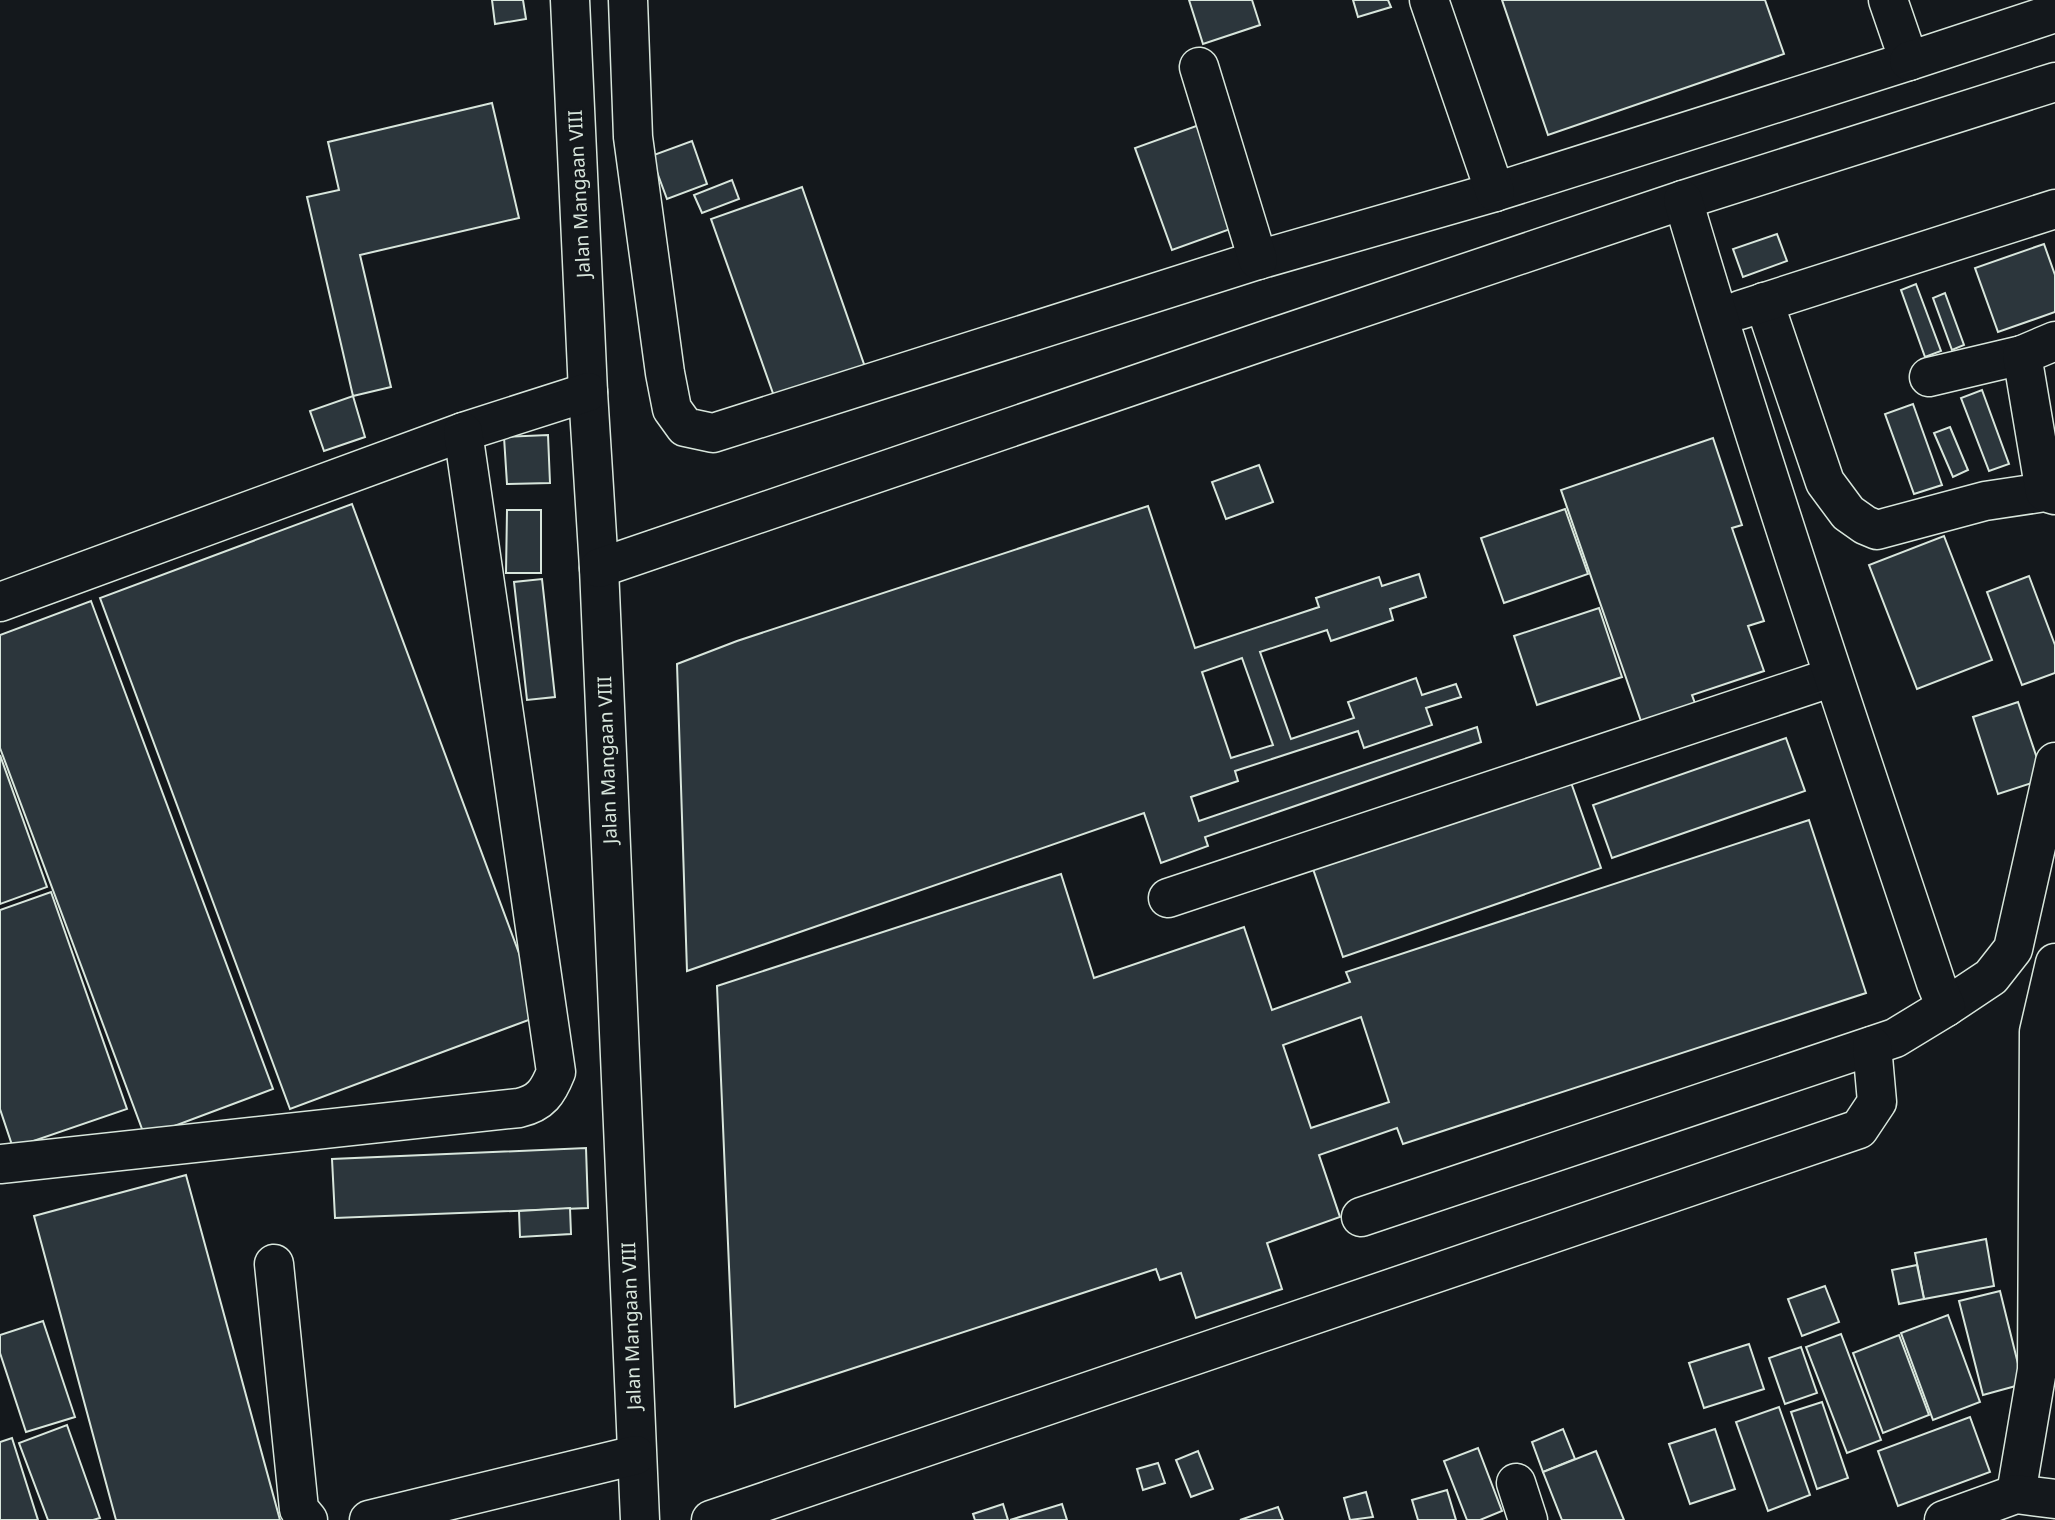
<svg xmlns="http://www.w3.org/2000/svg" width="2055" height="1520" viewBox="0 0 2055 1520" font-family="'Noto Sans',sans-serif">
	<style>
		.building { fill: #2c363c; stroke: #d8e6dc; stroke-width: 2; fill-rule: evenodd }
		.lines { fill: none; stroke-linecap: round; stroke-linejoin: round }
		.minor-casing { stroke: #d8e6dc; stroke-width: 41 }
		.minor { stroke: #14181c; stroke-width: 38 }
		.labels { text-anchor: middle; stroke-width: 5; stroke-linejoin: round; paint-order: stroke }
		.street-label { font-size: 19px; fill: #d8e6dc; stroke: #14181c }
	</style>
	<rect width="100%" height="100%" fill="#14181c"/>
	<g class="building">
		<path d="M492,0H523L526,19L495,24Z"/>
		<path d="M1189,0H1252L1260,25L1203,44Z"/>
		<path d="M1353,0H1388L1391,7L1358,17Z"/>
		<path d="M1502,0H1765L1784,54L1548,135Z"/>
		<path d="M492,103L519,218L360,255L391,387L353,396L307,197L339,190L328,142Z"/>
		<path d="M1199,125L1236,227L1172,250L1135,148Z"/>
		<path d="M692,141L707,184L667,199L651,156Z"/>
		<path d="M732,180L739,199L702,213L694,195Z"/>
		<path d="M802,187L865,367L775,399L711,219Z"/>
		<path d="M1777,234L1787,261L1743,277L1733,249Z"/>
		<path d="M2044,244L2055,275V312L1998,332L1975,268Z"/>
		<path d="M1916,284L1941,351L1925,357L1901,290Z"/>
		<path d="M1945,293L1964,345L1952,350L1933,298Z"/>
		<path d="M1982,390L2009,464L1989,471L1961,398Z"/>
		<path d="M353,396L365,437L324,451L310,411Z"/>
		<path d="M1913,404L1942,485L1914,494L1885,414Z"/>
		<path d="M1950,427L1968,470L1953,477L1934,433Z"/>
		<path d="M548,435L550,483L507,484L504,437Z"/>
		<path d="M1713,438L1742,525L1732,528L1764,621L1748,626L1764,671L1692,695L1696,706L1642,724L1561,490Z"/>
		<path d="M1259,465L1273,502L1226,519L1212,482Z"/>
		<path d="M352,504L542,1015L290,1109L100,598Z"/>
		<path d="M1148,506L1195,648L1319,607L1316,598L1379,577L1382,586L1419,574L1426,597L1390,609L1393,620L1331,641L1327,630L1260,652L1291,739L1354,718L1348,702L1416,678L1422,695L1456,684L1461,697L1426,708L1432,725L1364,748L1358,731L1235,771L1238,781L1191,797L1199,821L1477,727L1481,742L1205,837L1208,846L1161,863L1144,813L687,971L677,664L737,641ZM1242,658L1273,745L1231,758L1202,672Z"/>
		<path d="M1565,509L1588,574L1504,603L1481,538Z"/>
		<path d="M507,510H541V573H506Z"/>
		<path d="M1944,536L1992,660L1917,689L1869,565Z"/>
		<path d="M2029,576L2055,645V673L2022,685L1987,592Z"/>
		<path d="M542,579L555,697L527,700L514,582Z"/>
		<path d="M91,601L273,1089L145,1137L0,748V635Z"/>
		<path d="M1599,608L1622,677L1537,705L1514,636Z"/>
		<path d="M2018,702L2044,779L1998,794L1973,717Z"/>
		<path d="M1786,738L1805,791L1612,858L1593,805Z"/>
		<path d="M0,755L47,887L0,904Z"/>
		<path d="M1567,771L1601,868L1343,957L1310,860Z"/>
		<path d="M1809,820L1866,993L1403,1144L1397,1128L1319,1155L1340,1217L1267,1243L1282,1289L1196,1318L1181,1273L1160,1280L1156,1269L735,1407L717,986L1061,874L1094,978L1244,927L1272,1010L1350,982L1346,972ZM1361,1017L1389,1102L1311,1128L1283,1045Z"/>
		<path d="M51,892L127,1109L13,1148L0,1109V910Z"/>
		<path d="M586,1148L588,1208L335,1218L332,1159Z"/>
		<path d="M186,1175L280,1520H116L34,1216Z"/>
		<path d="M570,1208L571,1234L520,1237L519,1211Z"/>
		<path d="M1986,1239L1994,1286L1924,1299L1915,1253Z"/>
		<path d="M1917,1265L1924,1299L1899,1304L1892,1270Z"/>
		<path d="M1825,1286L1839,1322L1802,1336L1788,1299Z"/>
		<path d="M2000,1291L2023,1384L1983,1395L1959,1301Z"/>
		<path d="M1948,1315L1980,1402L1933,1420L1901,1333Z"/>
		<path d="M43,1321L75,1417L26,1432L0,1353V1335Z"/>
		<path d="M1841,1334L1881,1440L1847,1453L1806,1347Z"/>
		<path d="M1899,1335L1929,1415L1883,1433L1853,1353Z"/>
		<path d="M1749,1344L1764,1389L1704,1408L1689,1363Z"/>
		<path d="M1801,1347L1817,1393L1785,1404L1769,1358Z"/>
		<path d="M1822,1402L1848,1478L1817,1489L1791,1412Z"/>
		<path d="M1779,1407L1810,1495L1768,1511L1736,1422Z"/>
		<path d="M1970,1417L1990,1472L1898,1506L1878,1451Z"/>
		<path d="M67,1425L100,1518L93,1520H48L19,1443Z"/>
		<path d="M1563,1429L1575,1459L1543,1472L1532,1442Z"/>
		<path d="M1715,1429L1735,1489L1690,1504L1669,1444Z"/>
		<path d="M12,1438L38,1520H0V1442Z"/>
		<path d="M1478,1448L1502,1511L1480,1520H1467L1444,1461Z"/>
		<path d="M1198,1451L1213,1489L1191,1497L1176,1460Z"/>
		<path d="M1596,1451L1624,1520H1562L1543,1472Z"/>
		<path d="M1158,1463L1165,1483L1143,1490L1137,1469Z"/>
		<path d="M1447,1490L1456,1520H1418L1412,1500Z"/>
		<path d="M1366,1492L1373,1517L1350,1520L1344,1498Z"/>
		<path d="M1003,1504L1008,1520H975L973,1514Z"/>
		<path d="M1062,1504L1067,1520H1010Z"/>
		<path d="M1278,1507L1283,1520H1240Z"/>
	</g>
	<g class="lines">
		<g class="minor-casing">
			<g id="minor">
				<path d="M570,0L588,392L599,568L640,1520"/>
				<path d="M628,0L633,137L665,373L672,409L685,427L713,433L1258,260L1495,192L1909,61L1888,0"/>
				<path d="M1429,0L1495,192"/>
				<path d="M1909,61L2055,13"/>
				<path d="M1199,67L1258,260"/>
				<path d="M1764,302L1825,482L1848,513L1865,525L1877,530L1985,501L2045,492L2055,495"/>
				<path d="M1740,310L2055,209"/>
				<path d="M1929,377L2022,355"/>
				<path d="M2045,492L2022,355L2055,341"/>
				<path d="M599,568L1275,337L1683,200L2055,82"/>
				<path d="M0,602L463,432L588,392"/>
				<path d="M1168,898L1833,677"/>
				<path d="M1946,1007L1991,977L2013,949L2055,762"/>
				<path d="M0,1164L519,1108C541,1103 548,1092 556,1072L463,432"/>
				<path d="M1361,1217L1895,1038L1946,1007L1936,983C1849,723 1761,463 1683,200"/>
				<path d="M274,1264L299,1509L308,1520"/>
				<path d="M1516,1483L1528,1520"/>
				<path d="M2016,1494L2037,1370L2039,1032L2055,963"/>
				<path d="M369,1520L636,1455"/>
				<path d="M711,1520L1859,1129L1877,1102L1872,1046"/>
				<path d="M1944,1520L2016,1494L2055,1499"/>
			</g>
		</g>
		<use href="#minor" class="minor"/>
	</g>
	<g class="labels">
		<g class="street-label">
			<text transform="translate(579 194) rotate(-93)" y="7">Jalan Mangaan VIII</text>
			<text transform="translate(607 760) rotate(-92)" y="7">Jalan Mangaan VIII</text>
			<text transform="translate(631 1326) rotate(-92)" y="7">Jalan Mangaan VIII</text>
		</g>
	</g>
</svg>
